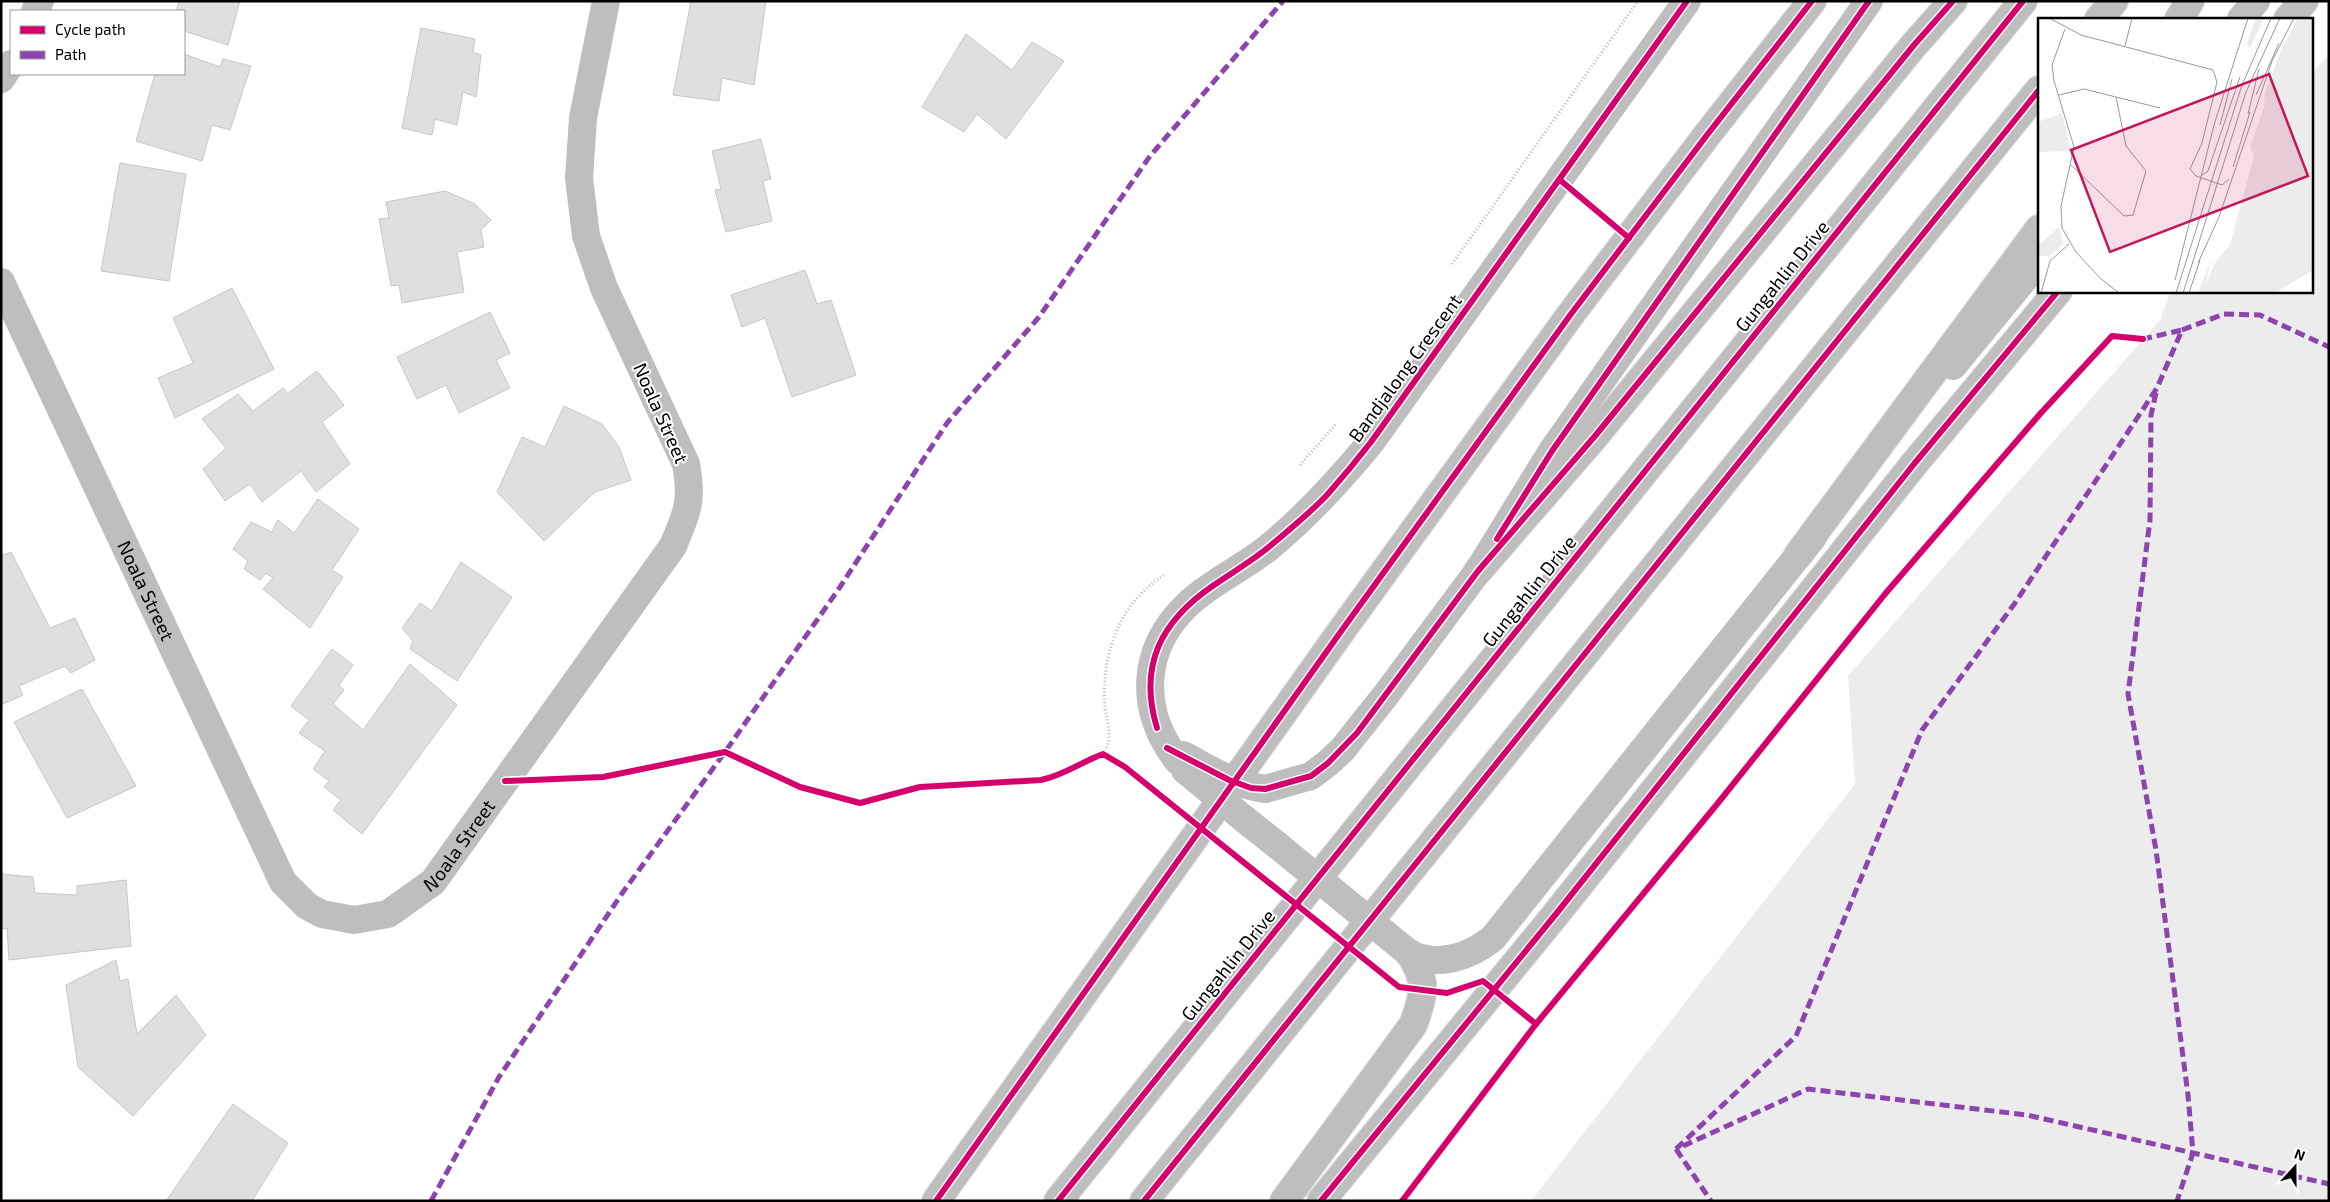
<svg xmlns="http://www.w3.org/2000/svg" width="2330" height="1202" viewBox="0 0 2330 1202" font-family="'Exo 2',sans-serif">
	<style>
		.green { fill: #ececec }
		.building { fill: #dfdfdf; stroke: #c7c7c7 }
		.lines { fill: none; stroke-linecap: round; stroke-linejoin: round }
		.motorway-casing { stroke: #dbdbdb; stroke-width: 30 }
		.path { stroke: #b9b9b9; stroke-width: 3; stroke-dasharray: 1 2.5; stroke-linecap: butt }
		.minor { stroke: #bebebe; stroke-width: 28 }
		.tertiary { stroke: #bebebe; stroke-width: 28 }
		.motorway { stroke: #bebebe; stroke-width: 28 }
		.tertiary-bridge { stroke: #bebebe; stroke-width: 28 }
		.quiet { stroke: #8e44ad; stroke-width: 5; stroke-dasharray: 10 5; stroke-linecap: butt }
		.cycleway-casing { stroke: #fff; stroke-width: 9 }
		.cycleway { stroke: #d6006c; stroke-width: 6 }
		.labels { text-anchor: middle; stroke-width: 4; stroke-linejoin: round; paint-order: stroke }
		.street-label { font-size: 19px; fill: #000; stroke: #fff }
		.inset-road { fill: none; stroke: #999; stroke-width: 1 }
		.view { fill: #c2185b; fill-opacity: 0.15; stroke: #c2185b; stroke-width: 2.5 }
		.inset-edge { fill: none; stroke: #000; stroke-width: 2.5 }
	</style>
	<rect width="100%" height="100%" fill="#fff"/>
	<path class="green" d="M2329,54V1201H1531L1855,784L1848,676L2160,320L2171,291H2311V74Z"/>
	<g class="building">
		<path d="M179,1H240L228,45L184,31V11H176Z"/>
		<path d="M691,1H766L754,85L722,78L719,101L673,95Z"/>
		<path d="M421,28L475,39L473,52L481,55L476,97L463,92L457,125L435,119L432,135L402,128Z"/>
		<path d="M966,34L1012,70L1032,42L1064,61L1006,139L977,114L964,132L922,107Z"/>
		<path d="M184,54L220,67L223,59L251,66L230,130L212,125L202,161L136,141L155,74H184Z"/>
		<path d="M761,139L771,179L763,181L772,221L726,232L715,190L721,189L712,151Z"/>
		<path d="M120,163L186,174L169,281L101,271Z"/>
		<path d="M445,191L475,204L491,220L481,230L484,247L457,252L464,292L402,303L399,285L391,286L379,219L389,218L386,202Z"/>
		<path d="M805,270L817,304L831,300L856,375L792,397L765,318L742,327L731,295Z"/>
		<path d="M232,288L274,369L175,418L158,378L193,363L173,318Z"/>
		<path d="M490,312L510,353L496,360L510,388L459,413L446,385L417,399L397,357Z"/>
		<path d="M317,371L344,405L322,422L350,464L316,492L301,471L262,502L250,484L225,501L203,469L226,448L202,419L238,394L253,411L283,388L288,393Z"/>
		<path d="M564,406L602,424L619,447L631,480L595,492L544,541L497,492L522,437L545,447Z"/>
		<path d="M318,499L359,529L332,570L343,577L310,628L263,589L273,578L266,573L260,580L244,569L248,561L233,549L251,522L272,532L278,520L294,533Z"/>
		<path d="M11,552L50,628L75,618L95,660L71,673L65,666L19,686L23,695L1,705V556Z"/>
		<path d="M461,562L512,597L457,681L410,649L413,641L402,628L420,603L432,611Z"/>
		<path d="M332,649L353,665L339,685L344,690L333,704L363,730L410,664L457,705L362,834L333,810L341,800L324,787L329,781L313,769L325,751L299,733L309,720L291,706Z"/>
		<path d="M82,689L136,786L67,818L14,722Z"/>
		<path d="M1,874L33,877L35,893L77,895V886L126,880L131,946L9,960L7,928L1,929Z"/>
		<path d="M116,960L120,981L128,979L137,1034L176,995L206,1035L133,1116L78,1067L66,985Z"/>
		<path d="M233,1104L288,1143L252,1201H166Z"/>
	</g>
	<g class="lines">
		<g class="motorway-casing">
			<g id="motorway">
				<path d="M2099,19L2114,1"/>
				<path d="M2179,19L2190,1"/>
				<path d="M2288,19L2304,1"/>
				<path d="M1798,555L2039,229"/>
				<path d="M1478,571L1595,436L1914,45L1953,1"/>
				<path d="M936,1201L1342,630L1571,314L1707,135L1812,1"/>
				<path d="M1058,1201L2023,1"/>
				<path d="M1144,1201L2039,90"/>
				<path d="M1284,1201L1413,1025C1424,996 1428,981 1410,954"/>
				<path d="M1321,1201L1556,914L1914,464L2058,291"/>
			</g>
		</g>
		<g class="path">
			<path d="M1452,264L1638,1"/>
			<path d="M1300,465L1337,423"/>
			<path d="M1103,754C1114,737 1107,726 1105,707C1101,654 1119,602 1166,574"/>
		</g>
		<g class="minor">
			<path d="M35,11L40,1"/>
			<path d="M1,79L11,64"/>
			<path id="s1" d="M1,282L283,882L307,906L322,914L354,920L388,914L433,882L673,546C687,513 693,501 686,464L604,288L586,236L579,178L583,118L606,1"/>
		</g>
		<g class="tertiary">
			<path d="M2241,19L2256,1"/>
			<path d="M1953,366L2039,261"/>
			<path d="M1178,761C1139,711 1140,650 1187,605C1211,582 1242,569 1268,548C1307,516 1339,481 1371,442L1687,1"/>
			<path d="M1265,789L1311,776L1328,763L1342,750L1385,696L1478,571L1552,451L1869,1"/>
			<path d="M1243,818L1277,845"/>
			<path d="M1410,954C1439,967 1470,957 1493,938L1813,537"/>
		</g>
		<use href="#motorway" class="motorway"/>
		<g class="tertiary-bridge">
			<path d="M1183,755C1210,769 1234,785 1265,789"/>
			<path d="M1185,770L1243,818"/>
			<path d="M1277,845L1410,954"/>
		</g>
		<g class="quiet">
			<path d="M2182,330L2224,314L2260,315L2329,347"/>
			<path d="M2156,393L2151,415L2150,520L2128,694L2156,850L2188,1095L2193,1153L2177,1201"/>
			<path d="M1683,1146L1808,1089L2027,1115L2329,1184"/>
			<path d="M1676,1149L1796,1036L1922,730L2015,603L2157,388L2182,330L2143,339"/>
			<path d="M1676,1149L1711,1201"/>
			<path d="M431,1201L499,1077L623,892L725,752L838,590L947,423L1039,317L1150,156L1283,1"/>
		</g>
		<g class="cycleway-casing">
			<g id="cycleway">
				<path d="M1560,180L1629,238"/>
				<path d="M1497,539L1552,451L1869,1"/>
				<path d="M1157,728C1138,665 1161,621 1214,585C1233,572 1252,561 1270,546C1289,530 1310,513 1327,495C1342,478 1357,460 1371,442L1687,1"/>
				<path d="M1167,748L1229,780L1251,788L1265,789L1311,776L1328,763L1357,733L1478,571L1595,436L1914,45L1953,1"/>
				<path d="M505,781L603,777L725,752L800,787L860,803L920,787L1041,780C1065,775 1081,762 1103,754L1125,767L1399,987L1447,993L1483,981L1536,1024"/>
				<path d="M936,1201L1342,630L1571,314L1707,135L1812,1"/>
				<path d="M1058,1201L2023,1"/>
				<path d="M1144,1201L2039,90"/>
				<path d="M1321,1201L1556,914L1914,464L2058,291"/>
				<path d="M1402,1201L1536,1024L1718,803L1885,594L2040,414L2112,336L2143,339"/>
			</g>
		</g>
		<use href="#cycleway" class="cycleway"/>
	</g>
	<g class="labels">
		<g class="street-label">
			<text transform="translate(1782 276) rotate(-51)" y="7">Gungahlin Drive</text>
			<text transform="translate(1405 368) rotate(-54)" y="7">Bandjalong Crescent</text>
			<text transform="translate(661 413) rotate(66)" y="7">Noala Street</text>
			<text dy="7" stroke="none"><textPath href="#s1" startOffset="341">Noala Street</textPath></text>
			<text transform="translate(1529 591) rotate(-51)" y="7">Gungahlin Drive</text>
			<text dy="7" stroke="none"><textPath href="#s1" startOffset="881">Noala Street</textPath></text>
			<text transform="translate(1228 965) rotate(-51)" y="7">Gungahlin Drive</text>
		</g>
	</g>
	<g transform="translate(2038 18)">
		<rect width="275" height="275" fill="#fff"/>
		<path d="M218,0H226L212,30L209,25ZM260,0H275V252L237,275H160L173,243L167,268L178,243L192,227L216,138L212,129L226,89L227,75L242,35ZM24,95L33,133L0,134V104ZM21,209L25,226L11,239L0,237V228Z" fill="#ececec"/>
		<path class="inset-road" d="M11,0L43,17L175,52L179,64L164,125L152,151L158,158L184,167L191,161M27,11L14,47L16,63L36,129L23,188L24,210L38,234L62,260L81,275M87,28L94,0M21,77L46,71L78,79L88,128L108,153L95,197L86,198L33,147M218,77L241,25M78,79L122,90M210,96L221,51M182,107L194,61M177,132L202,59M195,149L212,94M163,158L170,153L177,132M160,245L181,199L234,43L256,0M137,262L176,107L210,0M3,275L12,243L31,226M138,275L204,67L233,0M145,275L208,74L242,0M151,275L162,242"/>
		<path class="view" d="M231,56L270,158L72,234L33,132Z"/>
		<rect width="275" height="275" class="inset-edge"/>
	</g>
	<rect width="2330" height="1202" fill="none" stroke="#000000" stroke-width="5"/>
	<rect x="10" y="10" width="175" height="65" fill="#ffffff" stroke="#999999"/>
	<rect x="20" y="26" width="25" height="8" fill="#d6006c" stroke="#999999"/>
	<text x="55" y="35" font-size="15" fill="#000000">Cycle path</text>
	<rect x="20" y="51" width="25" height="8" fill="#8e44ad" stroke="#999999"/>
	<text x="55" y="60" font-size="15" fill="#000000">Path</text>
	<g transform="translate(2295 1167) rotate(21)" stroke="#ffffff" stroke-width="4" paint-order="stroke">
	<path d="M0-4L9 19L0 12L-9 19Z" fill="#000000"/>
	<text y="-8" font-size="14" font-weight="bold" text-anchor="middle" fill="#000000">N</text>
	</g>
</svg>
